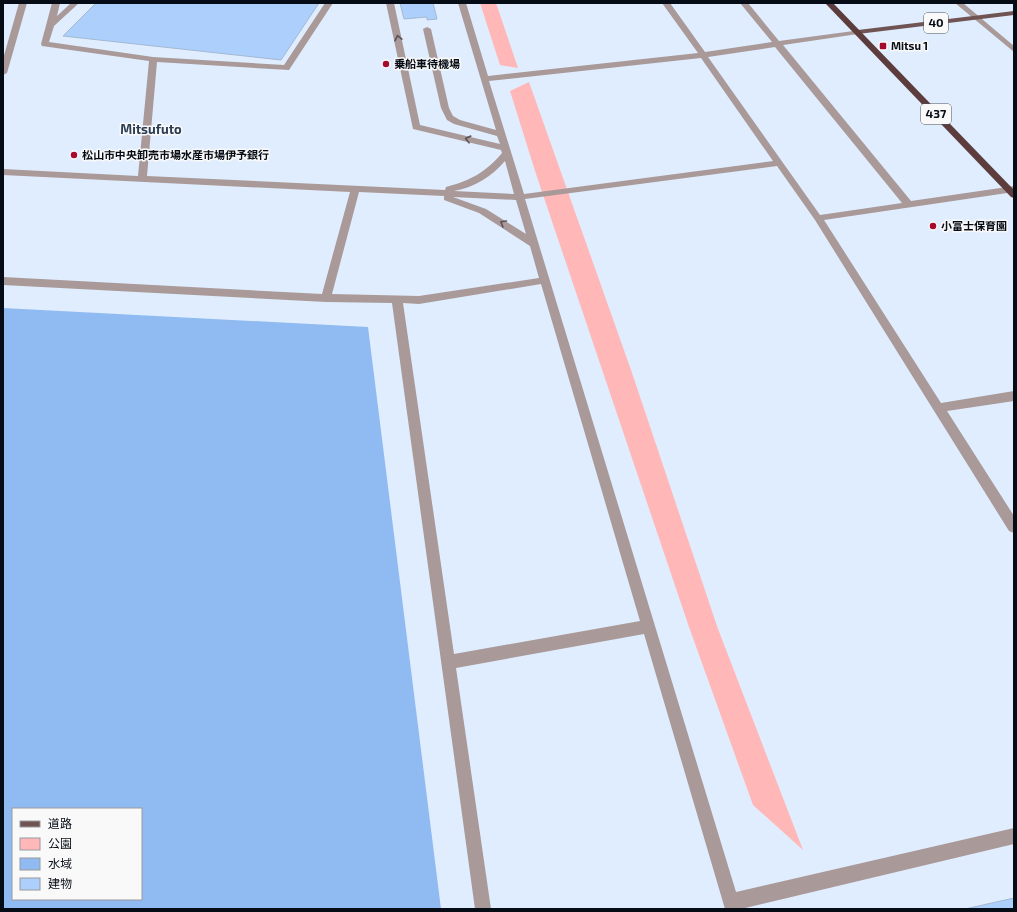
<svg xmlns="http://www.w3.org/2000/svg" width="1017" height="912" viewBox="0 0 1017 912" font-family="'Exo 2','Noto Sans JP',sans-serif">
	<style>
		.green { fill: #ffb7b7 }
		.water { fill: #90bbf2; fill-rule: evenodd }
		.building { fill: #accffc; stroke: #a3b8d2 }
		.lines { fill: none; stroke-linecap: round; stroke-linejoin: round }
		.minor { fill: #a99998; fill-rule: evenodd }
		.major { fill: #705454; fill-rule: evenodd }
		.highway { fill: #5c3c3c; fill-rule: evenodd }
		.oneway { stroke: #585256 }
		.poi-dot { fill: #a50a2c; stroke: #f9f9f9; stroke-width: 1.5 }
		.labels { text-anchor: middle; stroke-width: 3; stroke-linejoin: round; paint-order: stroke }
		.far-poi-label { font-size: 11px; font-weight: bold; fill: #060c15; stroke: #f9f9f9; text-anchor: start }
		.shield { fill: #f9f9f9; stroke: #4f5359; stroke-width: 1 }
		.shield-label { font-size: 12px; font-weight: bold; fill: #060c15 }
		.far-quarter-label { font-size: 13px; font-weight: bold; fill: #2c3e54; stroke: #f9f9f9 }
	</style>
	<rect width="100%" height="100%" fill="#e0edfe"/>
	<g class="green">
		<path d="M480,3H496L518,68L500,65Z"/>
		<path d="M529,82L631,370L718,629L803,850L753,805L689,627L536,174L510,91Z"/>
	</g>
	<path class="water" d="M3,308L368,327L441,909H3ZM13,809H141V899H13Z"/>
	<g class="building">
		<path d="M96,3H319L281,60L63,36Z"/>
		<path d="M400,3H433L437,19L427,20V17L404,19Z"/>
		<path d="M1014,898V909H965Z"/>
	</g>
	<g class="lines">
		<g class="minor">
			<path d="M19,3H27L7,73L3,75V59Z"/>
			<path d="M52,3H60L57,16L71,3H79L54,26L49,42L153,57L284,65L325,3H333L289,70L157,62L147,176L445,190L446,187C470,181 486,172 502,153L501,150L413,129L386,3H394L420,125L500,144L497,136L454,124L447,120L441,108L423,29L427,27L431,29L449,108L453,116L460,120L496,130L458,3H466L488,76L698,53L662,3H670L705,52L772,42L740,3H748L779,41L861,30V34H858L783,45L911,201L1014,186V192L824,220L941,403L1014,391V401L947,411L1014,516V533L1009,531L815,220L777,166L525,199L736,892L1014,828V844L741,909H725L644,634L456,668L491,909H475L392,303L326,302L3,285V277L322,294L350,192L3,175V169L138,176L149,61L42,46L41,44ZM775,47L902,203L820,215L708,57ZM701,58L773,161L524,194L489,81ZM505,161L514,194L454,191C475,187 491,177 505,161ZM359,192L444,196V200L479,213L530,246L539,278L419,296L332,294ZM453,197L516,200L526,234L486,209ZM541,284L640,621L454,654L403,303L419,304Z"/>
			<path d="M955,3H963L1014,46V52Z"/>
		</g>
		<path class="major" d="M1014,11V15L858,34L854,32L858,30Z"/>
		<path class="highway" d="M825,3H833L1014,190V198L1011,197Z"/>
	</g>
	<defs><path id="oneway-chevron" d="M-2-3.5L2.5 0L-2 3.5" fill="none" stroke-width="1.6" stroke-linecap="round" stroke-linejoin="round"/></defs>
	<g class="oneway">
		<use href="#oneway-chevron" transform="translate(398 38) rotate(-102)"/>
		<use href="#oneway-chevron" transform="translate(468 139) rotate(-166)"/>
		<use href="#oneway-chevron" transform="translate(503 223) rotate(-150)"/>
	</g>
	<g class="poi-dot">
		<rect x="879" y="42" width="8" height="8" rx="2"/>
		<circle cx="386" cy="64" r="4"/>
		<circle cx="74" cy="155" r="4"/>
		<circle cx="933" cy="226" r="4"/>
	</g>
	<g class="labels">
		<g class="far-poi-label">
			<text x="891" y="50">Mitsu 1</text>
			<text x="394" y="68">乗船車待機場</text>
			<text x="82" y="159">松山市中央卸売市場水産市場伊予銀行</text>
			<text x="941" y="230">小富士保育園</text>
		</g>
		<g class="shield">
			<rect x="924" y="13" width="24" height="20" rx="3"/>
			<rect x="921" y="104" width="30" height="20" rx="3"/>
		</g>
		<g class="shield-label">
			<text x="936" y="27">40</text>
			<text x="936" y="118">437</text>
		</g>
		<g class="far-quarter-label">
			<text x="151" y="134">Mitsufuto</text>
		</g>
	</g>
	<rect width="1017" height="912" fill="none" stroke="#060c15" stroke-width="8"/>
	<rect x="12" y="808" width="130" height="92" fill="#f9f9f9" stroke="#989a9e"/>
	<rect x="20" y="821" width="20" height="6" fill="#705454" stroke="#989a9e"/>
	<text x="48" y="828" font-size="12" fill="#060c15">道路</text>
	<rect x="20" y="838" width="20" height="12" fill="#ffb7b7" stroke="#989a9e"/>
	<text x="48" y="848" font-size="12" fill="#060c15">公園</text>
	<rect x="20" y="858" width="20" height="12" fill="#90bbf2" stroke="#989a9e"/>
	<text x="48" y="868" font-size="12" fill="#060c15">水域</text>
	<rect x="20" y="878" width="20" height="12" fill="#accffc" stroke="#989a9e"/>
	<text x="48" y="888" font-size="12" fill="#060c15">建物</text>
</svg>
